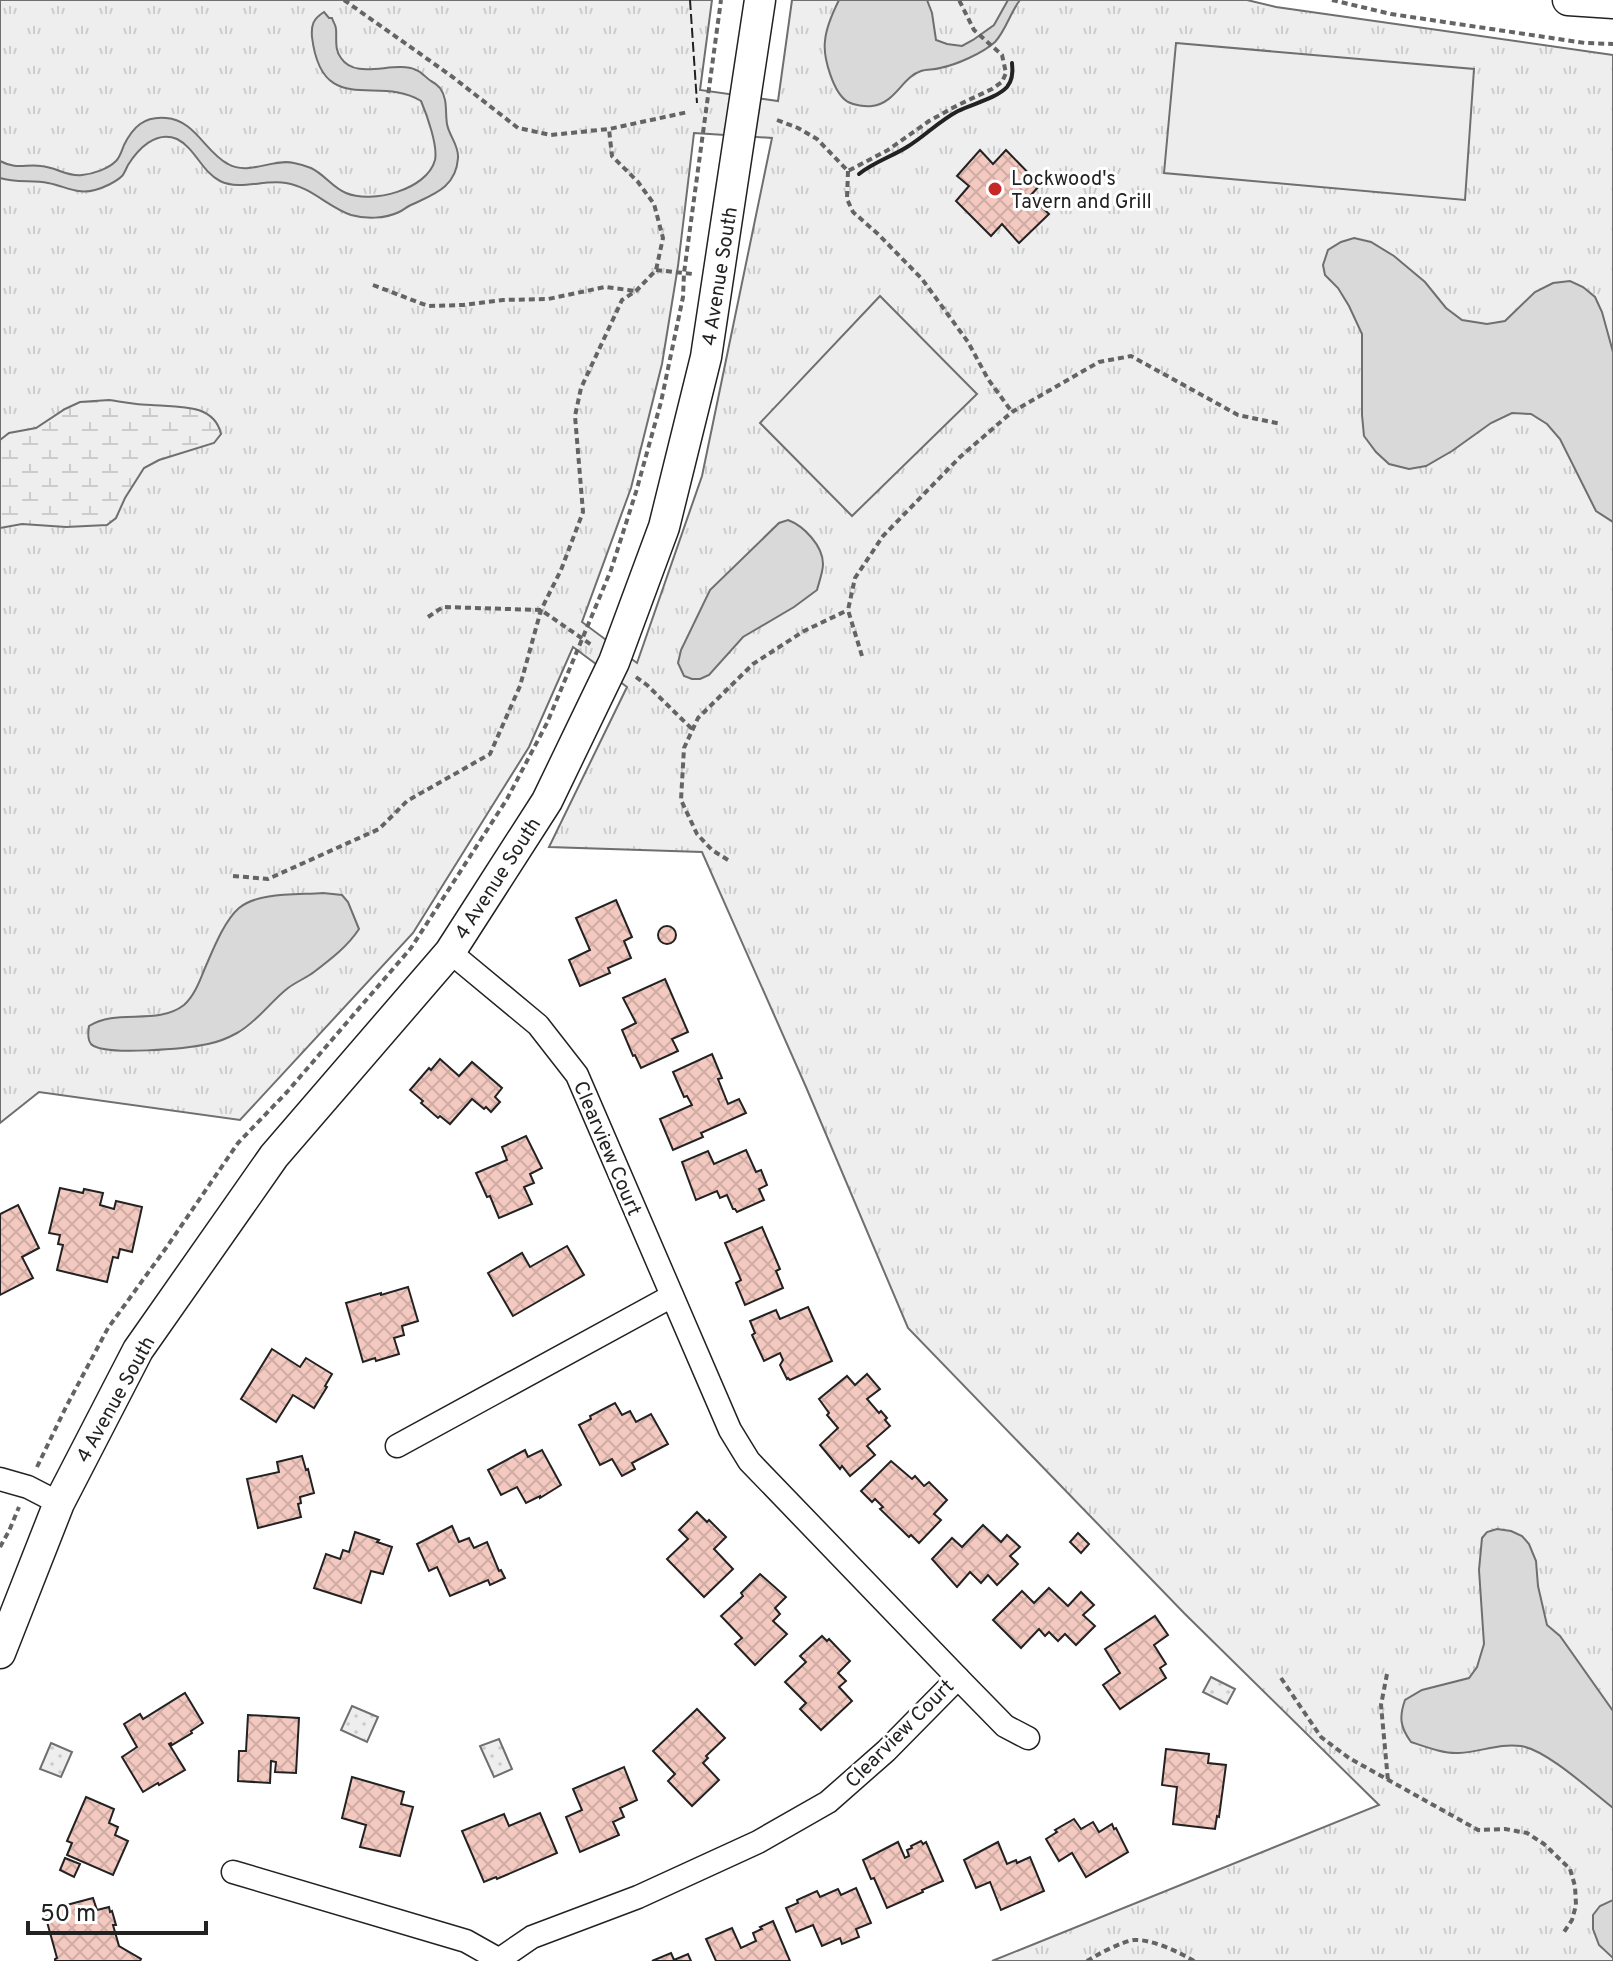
<svg xmlns="http://www.w3.org/2000/svg" width="1613" height="1961" viewBox="0 0 1613 1961" font-family="Overpass,sans-serif">
	<style>
		.grass { fill: url(#grass-tufts); stroke: #6f6f6f; stroke-width: 2; fill-rule: evenodd }
		.wetland { fill: url(#wetland-marsh); stroke: #6f6f6f; stroke-width: 2 }
		.park { fill: url(#park-dots); stroke: #6f6f6f; stroke-width: 2 }
		.parking { fill: #ededed; stroke: #6f6f6f; stroke-width: 2 }
		.water { fill: #d9d9d9; stroke: #6f6f6f; stroke-width: 2 }
		.building { fill: url(#building-cross-hatch); stroke: #222; stroke-width: 2 }
		.lines { fill: none; stroke-linecap: round; stroke-linejoin: round }
		.street-casing { stroke: #222; stroke-width: 25 }
		.secondary-casing { stroke: #222; stroke-width: 33 }
		.path { stroke: #646464; stroke-width: 4; stroke-dasharray: 6 4; stroke-linecap: butt }
		.street { stroke: #fff; stroke-width: 22 }
		.secondary { stroke: #fff; stroke-width: 30 }
		.fence { stroke: #222; stroke-width: 2; stroke-dasharray: 10 4; stroke-linecap: butt }
		.wall { stroke: #222; stroke-width: 4 }
		.poi-dot { fill: #c62828; stroke: #fff; stroke-width: 3 }
		.labels { text-anchor: middle; stroke-width: 6; stroke-linejoin: round; paint-order: stroke }
		.poi-label { font-size: 20px; fill: #222; stroke: #fff; text-anchor: start }
		.street-label { font-size: 20px; fill: #222; stroke: #fff }
	</style>
	<defs>
		<pattern id="grass-tufts" width="24" height="20" patternUnits="userSpaceOnUse" patternTransform="scale(2)"><rect width="24" height="20" fill="#eee"/><path d="M3 7l-1-3M5 7V3M7 7l1-3M15 17l-1-3M17 17v-4M19 17l1-3" fill="none" stroke="#ccc"/></pattern>
		<pattern id="wetland-marsh" width="20" height="14" patternUnits="userSpaceOnUse" patternTransform="scale(2)"><rect width="20" height="14" fill="#eee"/><path d="M1 5h8M5 5V1M11 12h8M15 12V8" fill="none" stroke="#ccc"/></pattern>
		<pattern id="park-dots" width="8" height="8" patternUnits="userSpaceOnUse" patternTransform="scale(2)"><rect width="8" height="8" fill="#eee"/><path d="M2 2h.1M6 6h.1" fill="none" stroke="#ccc" stroke-width="1.8" stroke-linecap="round"/></pattern>
		<pattern id="building-cross-hatch" width="8" height="8" patternUnits="userSpaceOnUse" patternTransform="scale(2)"><rect width="8" height="8" fill="#f3c9c0"/><path d="M0 0l8 8M0 8l8-8" fill="none" stroke="#d0aca5"/></pattern>
	</defs>
	<rect width="100%" height="100%" fill="#fff"/>
	<path class="grass" d="M0,0H712L700,90L778,101L792,0H1247L1276,7L1613,55V1961H992L1379,1805L1185,1614L908,1328L806,1087L702,852L549,847L627,687L573,647L529,747L413,933L240,1120L39,1092L0,1123ZM694,133L772,138L702,476L637,663L582,622L631,488L662,364L678,266Z"/>
	<path class="wetland" d="M109,400C123,402 138,405 152,405C177,407 214,403 221,434L214,443L159,460L144,468L125,498L116,518L107,525L66,527L22,524L0,528V440L9,433L36,428L65,409L80,402Z"/>
	<g class="park">
		<path d="M1211,1677L1235,1689L1227,1704L1203,1692Z"/>
		<path d="M352,1706L378,1717L367,1742L341,1730Z"/>
		<path d="M499,1739L512,1769L494,1777L480,1746Z"/>
		<path d="M51,1743L72,1752L61,1777L40,1769Z"/>
	</g>
	<g class="parking">
		<path d="M1176,43L1474,69L1465,200L1164,173Z"/>
		<path d="M880,296L977,394L852,516L760,423Z"/>
	</g>
	<g class="water">
		<path d="M839,0H927L932,13L936,40L947,44L962,46L973,40L994,25L1008,0H1020C1010,13 1006,30 995,42C983,53 956,65 940,68C934,70 927,69 921,71C902,77 896,103 872,106C865,107 854,105 848,102C833,93 823,57 825,41C826,27 833,12 839,0Z"/>
		<path d="M324,12L329,18H332C333,22 336,25 336,29C337,39 334,49 341,58C356,81 395,60 416,70C422,72 426,78 431,81C433,82 439,87 440,88C448,99 445,112 447,124C449,136 459,145 458,158C456,189 431,195 409,206C405,208 402,211 399,212C385,219 365,219 351,215C328,207 311,187 286,183C264,179 240,191 220,181C202,172 195,148 177,139C156,130 138,149 128,165C127,167 124,174 122,176C116,182 103,188 95,190C77,195 65,186 48,183C32,180 15,183 0,178V161C17,170 25,164 41,166C56,167 67,177 82,175C93,174 108,169 116,161C120,157 122,150 124,145C133,127 144,116 166,118C195,120 205,152 228,164C249,176 273,158 294,163C299,164 306,166 311,168C324,174 333,188 346,193C372,204 427,190 435,160C438,146 427,115 421,101C378,74 322,119 312,37C311,25 313,19 324,12Z"/>
		<path d="M1354,238L1371,242L1394,256L1425,282L1446,308L1462,320L1487,324L1505,321L1535,292L1553,283L1570,281L1583,287L1595,297L1602,312L1613,352V522L1596,511L1560,439L1547,424L1531,414L1512,413L1491,423L1452,451L1426,466L1409,469L1389,464L1376,452L1364,436L1362,415V334L1349,306L1338,288L1325,275L1323,265L1328,250L1341,242Z"/>
		<path d="M788,520C804,526 823,546 823,564C823,572 819,582 817,590L794,607L743,637L709,675L700,679H692L684,676L678,663L681,650L710,590L779,523Z"/>
		<path d="M323,893L342,895L348,902L359,929C348,946 331,959 314,972C306,978 296,982 288,988C270,1002 257,1022 237,1033C228,1038 218,1042 208,1044C190,1048 103,1057 91,1044C87,1039 88,1032 89,1026C117,1008 157,1026 184,1005C195,995 200,980 205,968C213,950 224,921 239,908C258,892 298,895 323,893Z"/>
		<path d="M1497,1529L1511,1531L1522,1536L1529,1544L1536,1561L1538,1586L1547,1625L1560,1636L1613,1711V1808C1591,1791 1547,1750 1521,1746C1499,1743 1481,1752 1459,1753C1444,1754 1426,1747 1411,1742C1400,1727 1399,1717 1405,1700L1422,1690L1469,1678L1477,1667L1484,1644L1479,1570L1482,1538L1487,1532Z"/>
		<path d="M1613,1900V1958L1599,1945L1593,1929V1915L1600,1906Z"/>
	</g>
	<g class="building">
		<path d="M980,150L993,164L1006,150L1040,185L1030,196L1049,214L1019,243L1002,224L991,236L956,201L969,186L957,176Z"/>
		<path d="M616,900L632,937L624,941L631,958L608,968L610,973L580,986L569,960L590,950L576,918Z"/>
		<circle cx="667" cy="935" r="9"/>
		<path d="M665,979L688,1032L672,1039L678,1051L641,1068L635,1055L633,1056L622,1030L636,1023L623,998Z"/>
		<path d="M712,1054L722,1078L718,1079L728,1104L739,1099L746,1113L701,1133L703,1137L673,1150L660,1119L692,1105L687,1096L684,1097L673,1072Z"/>
		<path d="M440,1059L459,1076L472,1062L502,1088L495,1097L500,1102L491,1112L486,1107L484,1109L472,1099L450,1124L440,1116L438,1118L421,1103L423,1101L410,1090L429,1068L431,1070Z"/>
		<path d="M526,1136L542,1168L530,1174L534,1183L524,1187L532,1204L499,1218L490,1196L487,1197L476,1173L507,1160L502,1147Z"/>
		<path d="M746,1150L756,1172L761,1170L767,1185L759,1189L764,1200L737,1212L735,1209H733L727,1195L720,1198L717,1191L696,1200L682,1162L708,1151L714,1164Z"/>
		<path d="M60,1188L83,1193L84,1189L103,1193L100,1205L114,1209L116,1201L142,1207L132,1252L120,1249L118,1258L113,1257L107,1282L57,1270L63,1245L58,1244L60,1235L49,1233Z"/>
		<path d="M18,1205L39,1248L22,1257L33,1278L0,1295V1214Z"/>
		<path d="M762,1227L780,1269L776,1271L783,1288L745,1305L736,1283L741,1280L725,1243Z"/>
		<path d="M567,1246L584,1275L513,1316L488,1273L522,1253L530,1267Z"/>
		<path d="M408,1287L418,1321L402,1326L404,1335L394,1338L399,1354L376,1361L375,1358L363,1362L346,1303L381,1293V1295Z"/>
		<path d="M808,1307L832,1361L790,1380L788,1378L787,1379L780,1365L783,1360L780,1353L764,1361L752,1335L755,1333L750,1321L776,1310L780,1319Z"/>
		<path d="M272,1349L300,1367L306,1358L332,1374L325,1386L327,1387L314,1408L293,1395L276,1422L241,1399Z"/>
		<path d="M867,1374L880,1389L867,1399L879,1413L881,1411L887,1418L885,1420L890,1426L867,1446L875,1455L850,1476L842,1466L840,1469L820,1445L838,1428L827,1415L829,1413L819,1399L847,1376L855,1385Z"/>
		<path d="M615,1403L622,1415L630,1411L636,1422L651,1414L668,1444L632,1463L635,1469L622,1476L612,1459L600,1465L579,1425L591,1419L590,1416Z"/>
		<path d="M525,1450L528,1457L542,1450L561,1485L540,1498V1496L526,1503L517,1487L501,1495L488,1470Z"/>
		<path d="M302,1456L306,1470L308,1469L314,1493L300,1497L301,1503L298,1504L301,1517L258,1528L247,1479L279,1472L277,1462Z"/>
		<path d="M891,1461L912,1479L915,1476L924,1486L929,1482L947,1500L934,1514L941,1520L919,1543L911,1535L909,1537L880,1509L883,1507L875,1499L872,1502L861,1491Z"/>
		<path d="M697,1512L707,1522L709,1520L726,1537L714,1549L733,1569L704,1597L667,1559L688,1539L679,1530Z"/>
		<path d="M983,1525L1001,1542L1007,1535L1020,1547L1010,1556L1018,1564L997,1585L988,1575L981,1583L970,1572L957,1587L932,1559L952,1538L962,1547Z"/>
		<path d="M452,1526L459,1542L469,1538L474,1548L487,1542L499,1571L501,1570L505,1578L490,1585L488,1580L450,1596L437,1567L429,1571L417,1544Z"/>
		<path d="M355,1532L379,1540L377,1542L392,1547L383,1574L371,1571L361,1603L314,1588L326,1554L340,1559L343,1550L349,1552Z"/>
		<path d="M1078,1533L1089,1544L1081,1553L1070,1542Z"/>
		<path d="M760,1574L786,1597L775,1608L780,1614L773,1621L787,1634L755,1665L735,1644L742,1638L721,1616L743,1596L741,1593Z"/>
		<path d="M1049,1588L1068,1606L1081,1592L1094,1605L1083,1615L1095,1626L1076,1645L1065,1634L1058,1641L1049,1632L1045,1636L1039,1629L1021,1648L993,1620L1022,1591L1034,1603Z"/>
		<path d="M1155,1616L1168,1635L1154,1645L1166,1664L1160,1668L1166,1678L1120,1709L1103,1685L1120,1673L1105,1649Z"/>
		<path d="M822,1636L827,1641L829,1639L850,1661L838,1673L846,1681L839,1687L852,1701L821,1730L800,1709L806,1703L785,1682L806,1662L800,1656Z"/>
		<path d="M185,1693L203,1723L191,1731L192,1733L172,1745L171,1743L169,1744L185,1770L159,1785L158,1783L143,1792L122,1757L137,1747L124,1724L140,1714L143,1719Z"/>
		<path d="M697,1709L725,1738L706,1756L708,1758L703,1763L719,1780L692,1806L668,1781L675,1774L653,1751Z"/>
		<path d="M248,1715L299,1718L296,1773L275,1772L276,1762L271,1761L270,1783L238,1781L239,1751H246Z"/>
		<path d="M1166,1749L1209,1754L1208,1763L1226,1765L1219,1817L1217,1816L1215,1829L1173,1824L1177,1787L1162,1785Z"/>
		<path d="M624,1767L637,1800L620,1808L624,1817L613,1822L619,1835L580,1852L566,1817L582,1810L573,1789Z"/>
		<path d="M352,1777L404,1792L401,1804L413,1807L400,1856L360,1847L366,1825L342,1818Z"/>
		<path d="M86,1797L114,1809L109,1823L118,1827L115,1835L128,1841L113,1875L67,1855L72,1843L67,1841Z"/>
		<path d="M540,1813L557,1853L497,1879L496,1877L484,1882L462,1831L504,1814L509,1826Z"/>
		<path d="M1074,1819L1081,1829L1093,1822L1099,1832L1112,1824L1114,1829L1116,1828L1128,1852L1086,1877L1072,1853L1059,1861L1046,1839L1057,1832L1055,1830Z"/>
		<path d="M921,1841L923,1844L926,1842L943,1881L922,1890L923,1892L887,1908L874,1878L871,1879L863,1860L898,1842L905,1858L909,1856L907,1850L912,1848L911,1846Z"/>
		<path d="M998,1842L1007,1864L1016,1860L1017,1863L1030,1857L1044,1891L1001,1910L990,1882L976,1888L964,1860Z"/>
		<path d="M65,1858L80,1864L74,1877L60,1870Z"/>
		<path d="M856,1888L871,1923L856,1929L859,1937L842,1944L840,1938L822,1946L813,1925L796,1932L786,1908L798,1903L797,1900L817,1891L820,1897L838,1889L841,1895Z"/>
		<path d="M93,1898L97,1910L109,1907L110,1912L112,1911L116,1925H113L119,1946L141,1959L140,1961H55V1959L57,1958L44,1911Z"/>
		<path d="M773,1921L790,1961H716L706,1939L732,1928L741,1948L756,1941L753,1933L762,1929L760,1927Z"/>
		<path d="M671,1953L674,1960L688,1954L691,1961H652Z"/>
	</g>
	<g class="lines">
		<g class="street-casing">
			<g id="street">
				<path d="M450,952L538,1025L577,1075L730,1430L749,1461L958,1678L886,1751L828,1802L758,1842L638,1897L532,1937L497,1961"/>
				<path d="M397,1446L672,1296"/>
				<path d="M0,1479L28,1487L59,1503"/>
				<path d="M958,1678L1005,1726L1028,1738"/>
				<path d="M233,1872L466,1941L498,1959"/>
			</g>
		</g>
		<g class="secondary-casing">
			<g id="secondary">
				<path d="M1568,0L1613,3"/>
				<path d="M0,1653L59,1503L138,1350L274,1156L450,952L547,801L614,662L664,527L706,357L760,0"/>
			</g>
		</g>
		<g class="path">
			<path d="M344,0L450,75L518,128L551,135L609,129L688,112"/>
			<path d="M1332,0L1391,14L1585,43L1613,44"/>
			<path d="M777,120L798,128L817,139L848,171L888,150L929,121L958,105L992,89L1002,82L1006,73L1002,55L974,30L959,0"/>
			<path d="M848,171L847,199L853,212L878,234L922,279L968,342L988,379L1012,412"/>
			<path d="M656,270L693,274"/>
			<path d="M373,285L428,306L463,305L503,300L548,299L605,287L636,291"/>
			<path d="M428,617L443,607L541,610L593,646"/>
			<path d="M862,656L848,610L855,578L883,536L960,457L1012,412L1099,362L1131,356L1238,415L1281,424"/>
			<path d="M636,677L647,685L693,730"/>
			<path d="M728,860L712,850L697,834L681,800L684,748L698,718L753,664L804,631L848,610"/>
			<path d="M233,876L268,879L379,829L407,801L490,754L520,686L541,610L561,570L583,512L575,416L581,388L622,300L636,291L656,270L663,238L654,204L638,182L612,156L609,129"/>
			<path d="M37,1467L66,1407L108,1328L166,1248L238,1143L287,1092L411,948L507,799L547,723L611,570L636,492L661,402L683,297L684,273L721,0"/>
			<path d="M0,1547L9,1531L19,1507"/>
			<path d="M1387,1674L1381,1705L1388,1781"/>
			<path d="M1281,1678L1321,1737L1349,1758L1478,1830L1505,1829L1527,1833L1544,1844L1570,1869L1575,1886L1576,1905L1572,1920L1562,1935"/>
			<path d="M1087,1961C1096,1955 1123,1941 1134,1940C1152,1939 1179,1952 1194,1961"/>
		</g>
		<use href="#street" class="street"/>
		<use href="#secondary" class="secondary"/>
		<path class="fence" d="M690,0L697,103"/>
		<path class="wall" d="M859,174C874,162 891,157 907,147C925,136 939,121 958,111C972,104 997,98 1007,87C1013,80 1013,71 1012,63"/>
	</g>
	<circle class="poi-dot" cx="995" cy="189" r="8"/>
	<g class="labels">
		<g class="poi-label">
			<text x="1011" y="185">Lockwood's<tspan x="1011" dy="23">Tavern and Grill</tspan></text>
		</g>
		<g class="street-label">
			<text transform="translate(719 276) rotate(-81)" y="7">4 Avenue South</text>
			<text transform="translate(497 878) rotate(-57)" y="7">4 Avenue South</text>
			<text transform="translate(608 1148) rotate(67)" y="7">Clearview Court</text>
			<text transform="translate(115 1399) rotate(-61)" y="7">4 Avenue South</text>
			<text transform="translate(899 1733) rotate(-45)" y="7">Clearview Court</text>
		</g>
	</g>
	<path d="M28 1921v12h178v-12" fill="none" stroke="#222222" stroke-width="4"/>
	<text x="40" y="1921" font-size="24" fill="#222222" stroke="#ffffff" stroke-width="6" paint-order="stroke">50 m</text>
</svg>
